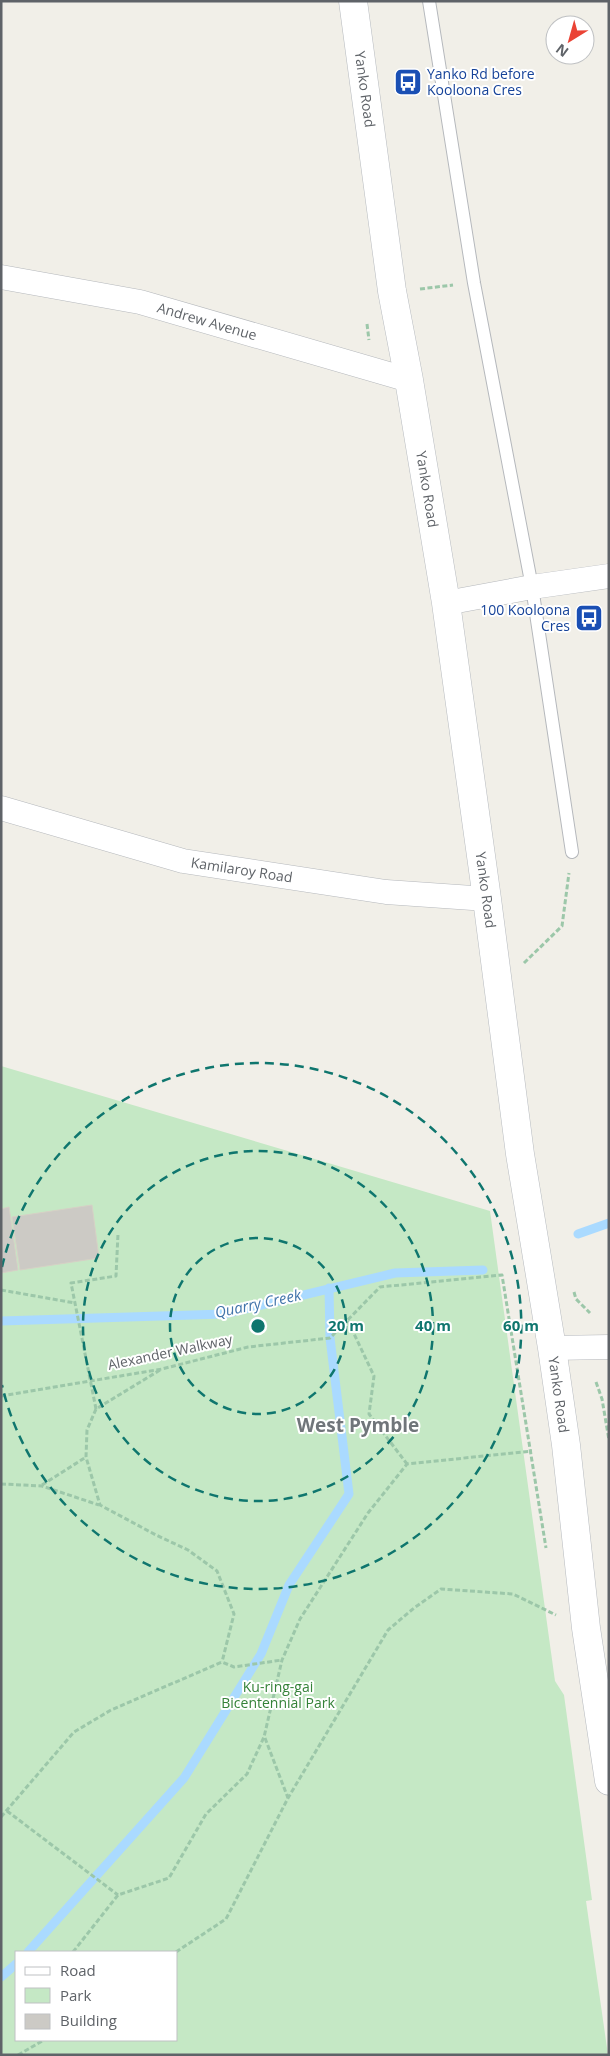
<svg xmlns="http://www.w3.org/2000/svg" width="610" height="2056" viewBox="0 0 610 2056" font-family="'Open Sans',sans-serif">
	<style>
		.green { fill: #c5e8c5; fill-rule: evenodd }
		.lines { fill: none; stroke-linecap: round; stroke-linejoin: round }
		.stream { stroke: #aadaff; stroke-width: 9 }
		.building { fill: #cccac5; stroke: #d6d1c6 }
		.service-casing { stroke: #b5b8bc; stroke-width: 14 }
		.minor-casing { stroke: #b5b8bc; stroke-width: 25 }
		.secondary-casing { stroke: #b6babf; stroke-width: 29 }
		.path { stroke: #9cc7a9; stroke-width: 3; stroke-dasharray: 5 2.5; stroke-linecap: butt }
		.service { stroke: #fff; stroke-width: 12 }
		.minor { stroke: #fff; stroke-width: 24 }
		.secondary { stroke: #fff; stroke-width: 28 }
		.ring { fill: none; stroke: #0f766e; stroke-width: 2.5; stroke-dasharray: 9 6 }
		.labels { text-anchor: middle; stroke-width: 4; stroke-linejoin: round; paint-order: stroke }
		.transit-label { font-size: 14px; fill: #164399; stroke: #fff; text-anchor: start }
		.street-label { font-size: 14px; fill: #5f6368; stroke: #fff }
		.park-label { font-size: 14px; fill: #348238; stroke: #fff }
		.water-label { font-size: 15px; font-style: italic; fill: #4174aa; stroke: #fff }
		.district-label { font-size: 19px; font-weight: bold; fill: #70757a; stroke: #fff }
		.centre { fill: #0f766e; stroke: #fff; stroke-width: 2.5 }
		.ring-label { font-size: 15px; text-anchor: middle; font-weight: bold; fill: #0f766e; stroke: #fff; stroke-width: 4; stroke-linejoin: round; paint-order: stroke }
	</style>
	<rect width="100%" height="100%" fill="#f1efe8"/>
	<path class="green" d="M1,1066L490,1211L555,1681L564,1695L592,1900L586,1901L608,2055H1ZM16,1952H176V2040H16Z"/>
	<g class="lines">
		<g class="stream">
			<path d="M578,1234L609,1223"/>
			<path d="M1,1321L224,1314L395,1273L483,1270"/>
			<path d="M28,1952L184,1778L261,1654L289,1585L349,1494L330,1338L329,1288"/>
			<path d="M1,1977L16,1964"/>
		</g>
	</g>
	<g class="building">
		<path d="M92,1205L99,1258L20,1270L12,1217Z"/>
		<path d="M9,1207L18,1270L1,1273V1209Z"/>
	</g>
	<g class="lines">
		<g class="service-casing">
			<path id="service" d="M429,1L474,283L532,587L572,852"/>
		</g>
		<g class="minor-casing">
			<g id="minor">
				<path id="s1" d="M1,277L140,302L409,380"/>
				<path d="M446,603L532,587L609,576"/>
				<path id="s2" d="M1,808L183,861L386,892L487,899"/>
				<path d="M552,1348L609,1347"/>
			</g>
		</g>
		<g class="secondary-casing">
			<g id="secondary">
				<path id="s3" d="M353,1L392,291L409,380L446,603L487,899L520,1154L552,1348L566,1445L586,1628L609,1781"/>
			</g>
		</g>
		<g class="path">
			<path d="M420,289L453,285"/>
			<path d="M367,324L369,340"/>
			<path d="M524,963L562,926L569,873"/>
			<path d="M1,1290L75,1303"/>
			<path d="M574,1292L576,1299L590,1313"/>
			<path d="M348,1321L374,1376L369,1414L407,1464"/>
			<path d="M160,1370L96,1409L87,1430L86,1457L100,1505L156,1535L188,1550L217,1571L234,1614L222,1662"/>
			<path d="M596,1382L602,1399L609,1440"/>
			<path d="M1,1396L162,1369L248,1347L330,1338L380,1287L502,1275L546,1548"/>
			<path d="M96,1409L71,1283L116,1276L118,1234"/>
			<path d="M1,1484L42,1486L99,1505"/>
			<path d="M42,1485L86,1457"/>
			<path d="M265,1738L288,1798"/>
			<path d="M7,1811L118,1895"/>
			<path d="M1,1817L74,1732L111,1710L222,1662L234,1667L282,1660"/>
			<path d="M73,1952L118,1895L169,1878L206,1814L247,1774L264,1737L282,1660L300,1619L368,1513L407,1464L532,1451"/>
			<path d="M176,1952L226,1919L288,1798L388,1630L414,1608L441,1589L513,1594L556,1615"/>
			<path d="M18,2055L44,2040"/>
		</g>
		<use href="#service" class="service"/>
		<use href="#minor" class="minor"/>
		<use href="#secondary" class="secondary"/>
	</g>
	<g class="ring">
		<circle cx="258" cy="1326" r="88"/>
		<circle cx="258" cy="1326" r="175"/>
		<path d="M2 1267A263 263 0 1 1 2 1385"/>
	</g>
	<defs>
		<g id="bus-square" transform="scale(1.4375)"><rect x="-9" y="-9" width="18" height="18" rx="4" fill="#1a4fb4" stroke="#fff"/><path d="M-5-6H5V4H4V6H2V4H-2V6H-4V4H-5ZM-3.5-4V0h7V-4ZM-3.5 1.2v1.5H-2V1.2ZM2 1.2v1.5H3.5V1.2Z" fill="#fff"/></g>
	</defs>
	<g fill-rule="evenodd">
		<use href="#bus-square" x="408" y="82"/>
		<use href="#bus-square" x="589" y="618"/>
	</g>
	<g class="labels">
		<g class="transit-label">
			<text x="427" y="79">Yanko Rd before<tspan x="427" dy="16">Kooloona Cres</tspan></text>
			<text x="570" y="615" text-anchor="end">100 Kooloona<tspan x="570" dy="16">Cres</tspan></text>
		</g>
		<g class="street-label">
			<text dy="5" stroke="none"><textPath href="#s3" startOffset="89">Yanko Road</textPath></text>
			<text dy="5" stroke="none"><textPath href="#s1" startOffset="211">Andrew Avenue</textPath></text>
			<text dy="5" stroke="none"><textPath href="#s3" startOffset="494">Yanko Road</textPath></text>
			<text dy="5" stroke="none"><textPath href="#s2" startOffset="249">Kamilaroy Road</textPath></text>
			<text dy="5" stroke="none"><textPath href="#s3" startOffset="899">Yanko Road</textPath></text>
			<text transform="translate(170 1352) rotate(-12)" y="5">Alexander Walkway</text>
			<text dy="5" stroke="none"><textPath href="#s3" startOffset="1409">Yanko Road</textPath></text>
		</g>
		<g class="park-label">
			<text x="278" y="1692">Ku-ring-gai<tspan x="278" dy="16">Bicentennial Park</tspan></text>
		</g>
		<g class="water-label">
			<text transform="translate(258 1304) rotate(-12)" y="5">Quarry Creek</text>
		</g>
		<g class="district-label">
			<text x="358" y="1432">West Pymble</text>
		</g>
	</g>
	<circle cx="258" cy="1326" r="8" class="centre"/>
	<g class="ring-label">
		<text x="346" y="1331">20 m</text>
		<text x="433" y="1331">40 m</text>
		<text x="521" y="1331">60 m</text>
	</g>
	<rect width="610" height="2056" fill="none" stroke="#5f6368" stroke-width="5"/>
	<rect x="15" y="1951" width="162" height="90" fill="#ffffff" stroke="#bfc1c3"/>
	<rect x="25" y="1967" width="25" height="8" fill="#ffffff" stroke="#bfc1c3"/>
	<text x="60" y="1976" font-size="15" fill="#5f6368">Road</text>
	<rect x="25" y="1988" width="25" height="15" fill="#c5e8c5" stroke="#bfc1c3"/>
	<text x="60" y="2001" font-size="15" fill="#5f6368">Park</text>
	<rect x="25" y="2014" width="25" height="15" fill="#cccac5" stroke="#bfc1c3"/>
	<text x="60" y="2026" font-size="15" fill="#5f6368">Building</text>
	<g transform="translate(570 40) rotate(217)"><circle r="24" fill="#ffffff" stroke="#bfc1c3"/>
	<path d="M0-4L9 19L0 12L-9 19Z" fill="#ea4335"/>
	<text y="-8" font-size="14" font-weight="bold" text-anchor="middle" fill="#5f6368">N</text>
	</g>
</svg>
